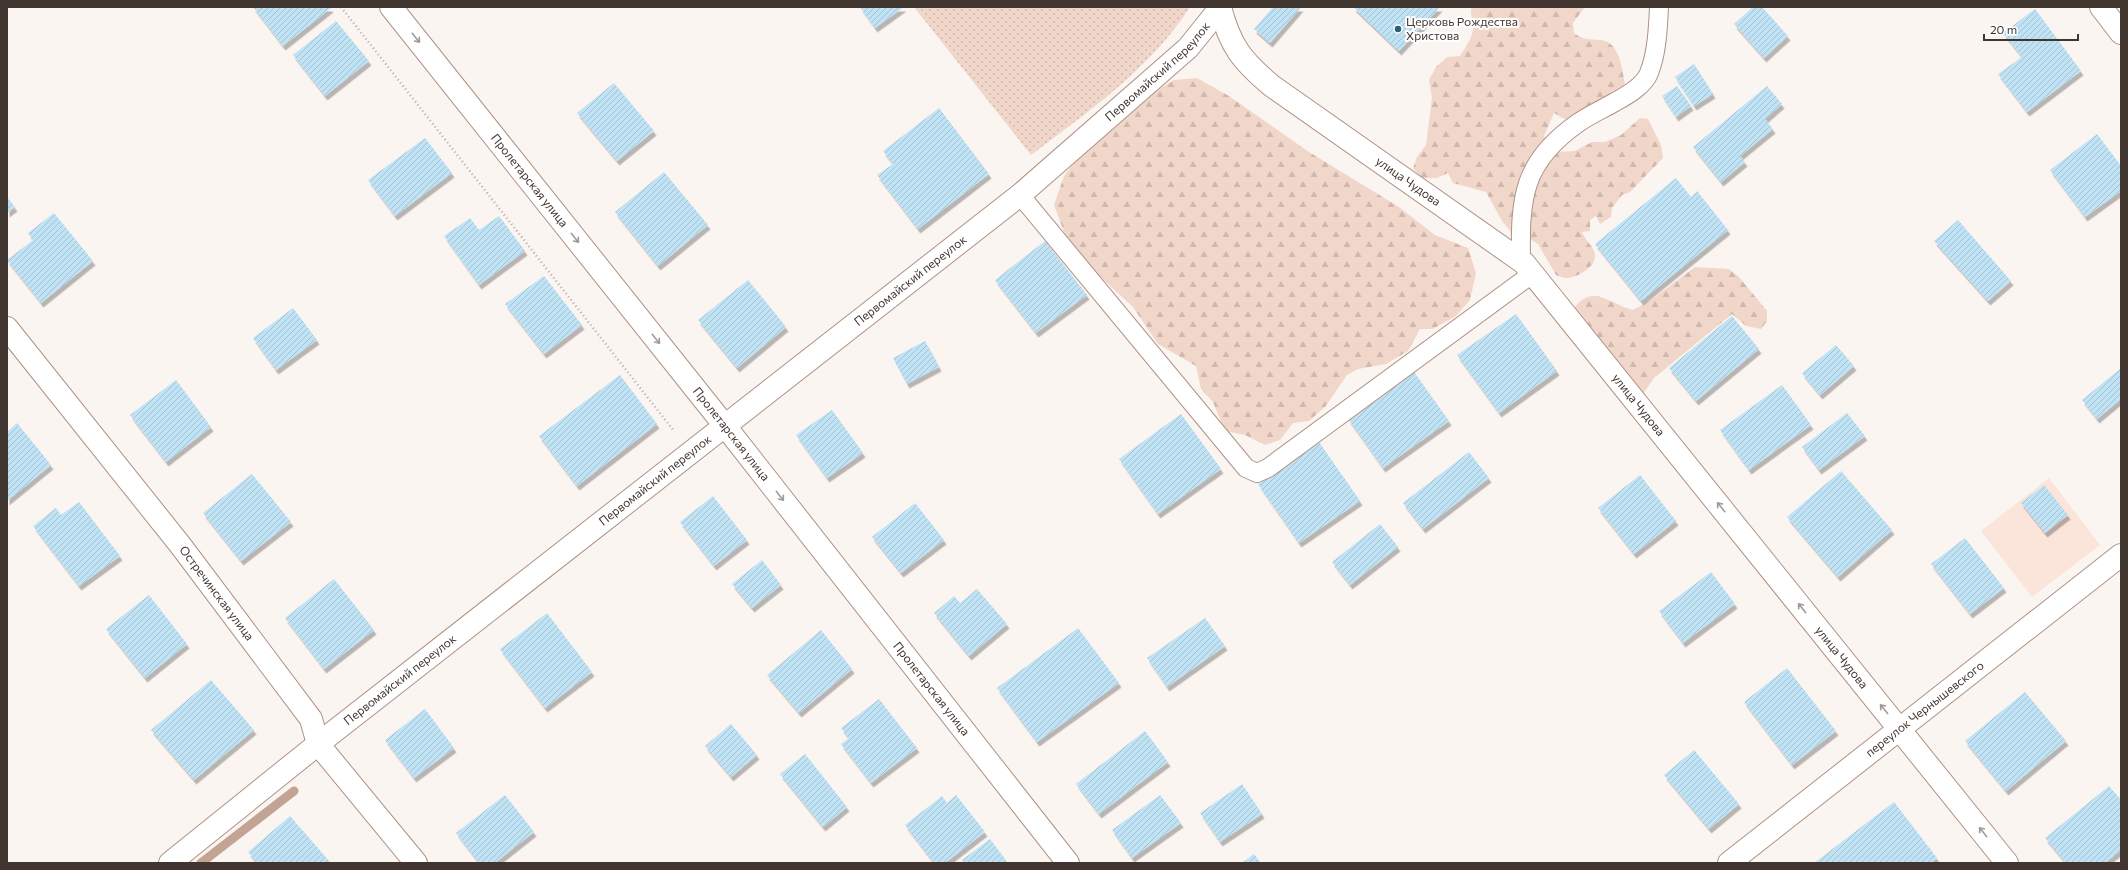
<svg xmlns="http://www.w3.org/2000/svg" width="2128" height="870" viewBox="0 0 2128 870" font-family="Commissioner,sans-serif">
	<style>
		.built { fill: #fbe4d9 }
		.grass { fill: url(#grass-dots) }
		.forest { fill: url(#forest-firs) }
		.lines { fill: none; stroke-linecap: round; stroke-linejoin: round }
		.stream { stroke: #c3a394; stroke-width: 9 }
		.building { fill: url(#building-hatch); filter: url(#shadow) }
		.lane-casing { stroke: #ae9285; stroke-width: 20 }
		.street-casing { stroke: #ae9285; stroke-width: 24 }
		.secondary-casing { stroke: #ae9285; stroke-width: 24 }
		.path { stroke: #b3aba7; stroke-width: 2.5; stroke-dasharray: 1 3; stroke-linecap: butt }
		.lane { stroke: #fff; stroke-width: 18 }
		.street { stroke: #fff; stroke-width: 22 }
		.secondary { stroke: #fff; stroke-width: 22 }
		.oneway { stroke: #a09a98 }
		.poi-dot { fill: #266079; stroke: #fff; stroke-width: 1.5 }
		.labels { text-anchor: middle; stroke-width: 4; stroke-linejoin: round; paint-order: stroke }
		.poi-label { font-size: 12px; fill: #413530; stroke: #fff; text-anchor: start }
		.street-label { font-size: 12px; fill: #413530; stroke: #fff }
	</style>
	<defs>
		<pattern id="grass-dots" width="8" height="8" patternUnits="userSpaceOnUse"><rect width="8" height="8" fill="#f1d6ca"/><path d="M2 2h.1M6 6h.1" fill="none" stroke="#d0b8ae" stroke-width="1.8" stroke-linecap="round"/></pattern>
		<pattern id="forest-firs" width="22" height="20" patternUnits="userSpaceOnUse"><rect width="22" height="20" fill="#f1d6ca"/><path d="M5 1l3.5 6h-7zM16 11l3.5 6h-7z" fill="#d0b8ae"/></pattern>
		<pattern id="building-hatch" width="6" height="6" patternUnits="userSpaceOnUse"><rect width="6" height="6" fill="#bfe2f4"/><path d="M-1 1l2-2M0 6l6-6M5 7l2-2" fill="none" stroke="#a5c2d2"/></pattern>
		<filter id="shadow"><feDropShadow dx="2.5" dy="4.5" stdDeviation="0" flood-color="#0004"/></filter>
	</defs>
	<rect width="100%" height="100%" fill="#fbf5f2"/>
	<path class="built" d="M2049,478L2100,545L2032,597L1981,531Z"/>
	<path class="grass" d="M914,7H1190C1151,68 1088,112 1031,155Z"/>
	<g class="forest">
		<path d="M1472,7H1585L1573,23L1574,33C1582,40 1590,39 1600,40C1620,41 1622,70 1625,84L1617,95L1570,122L1554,113L1544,136L1557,152L1575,151L1592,142H1605L1621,135L1640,118L1648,119L1661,145L1663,158L1630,192L1622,195L1612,208L1611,217L1600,224L1596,216L1590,220V231L1582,232C1585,240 1591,244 1594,251C1600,266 1577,278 1565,278C1562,277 1558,276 1556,275L1538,244L1527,237L1511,232L1502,221L1486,192L1453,183L1448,173L1437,178H1421L1413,168L1417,157L1426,145L1432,98L1429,80L1436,67L1447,57L1460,56C1465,48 1471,40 1473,30C1474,22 1469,14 1472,7Z"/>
		<path d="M1197,78L1229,96L1309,152L1399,207L1435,235L1468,248L1476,273L1470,300L1456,316L1433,329H1420L1408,351L1386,364L1358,369L1347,375L1325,407L1309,421L1293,423L1280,440L1265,445L1245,435L1225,431L1213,402L1201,389L1196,366L1158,344L1133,307L1094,271L1066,237L1054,205L1064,176L1082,152L1143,99L1174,80Z"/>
		<path d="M1695,267L1729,269L1739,277L1767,311V321L1761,329L1746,326L1732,314L1654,378L1640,398L1574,308C1594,283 1609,304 1633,310L1651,300Z"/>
	</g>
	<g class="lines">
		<path class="stream" d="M201,863L294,791"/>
	</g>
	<g class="building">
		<path d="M253,7H330L331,8L283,46Z"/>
		<path d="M860,7H904L875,28Z"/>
		<path d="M1273,7H1301L1270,43L1254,29Z"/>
		<path d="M1353,7H1440L1399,51Z"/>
		<path d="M1753,7H1762L1788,36L1764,58L1734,24Z"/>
		<path d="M2035,9L2081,71L2027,112L1998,74L2022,57L2003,33Z"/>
		<path d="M336,21L369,61L325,96L293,55Z"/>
		<path d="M1694,64L1713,94L1694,106L1675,77Z"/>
		<path d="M614,83L654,131L617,161L577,113Z"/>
		<path d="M1677,86L1691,106L1676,117L1662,96Z"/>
		<path d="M1767,86L1782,104L1765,119L1773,129L1740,156L1745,162L1721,182L1693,147Z"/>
		<path d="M939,108L989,174L918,229L877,175L893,164L883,151Z"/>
		<path d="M2097,134L2121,166V191L2085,217L2050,170Z"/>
		<path d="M425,138L452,173L395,216L368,180Z"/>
		<path d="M664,172L708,225L658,266L615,212Z"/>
		<path d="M1676,178L1691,197L1697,191L1728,230L1641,301L1595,244Z"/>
		<path d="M7,197L15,207L7,213Z"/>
		<path d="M54,213L93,261L41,303L7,260L33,240L28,233Z"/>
		<path d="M499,216L525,251L479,285L444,236L470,218L479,230Z"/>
		<path d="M1958,220L2011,281L1988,301L1934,241Z"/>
		<path d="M1045,241L1087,295L1036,333L995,280Z"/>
		<path d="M544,276L582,325L544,354L505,304Z"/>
		<path d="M748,280L786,327L737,368L698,320Z"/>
		<path d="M293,308L317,340L276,370L253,338Z"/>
		<path d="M1516,314L1557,371L1499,413L1457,355Z"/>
		<path d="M1732,316L1759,349L1696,401L1669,368Z"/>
		<path d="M925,341L939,367L907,384L893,358Z"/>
		<path d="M1836,345L1854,366L1820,395L1802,373Z"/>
		<path d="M2121,368V399L2097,419L2082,400Z"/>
		<path d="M1414,372L1449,421L1383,468L1348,419Z"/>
		<path d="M620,375L657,424L577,486L539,436Z"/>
		<path d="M176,380L211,427L166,462L130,415Z"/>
		<path d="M1782,385L1811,425L1749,470L1720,430Z"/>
		<path d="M832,410L863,453L827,478L796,435Z"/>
		<path d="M1847,413L1865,436L1819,470L1802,447Z"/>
		<path d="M1181,414L1221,469L1158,514L1119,459Z"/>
		<path d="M17,423L51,465L7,501V432Z"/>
		<path d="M1319,442L1360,501L1299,543L1258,484Z"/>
		<path d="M1469,452L1489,478L1423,529L1403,503Z"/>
		<path d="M1841,471L1892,530L1838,577L1787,517Z"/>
		<path d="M252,474L291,522L241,561L203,513Z"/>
		<path d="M1640,475L1676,521L1634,554L1598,508Z"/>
		<path d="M2044,485L2068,515L2045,533L2021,503Z"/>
		<path d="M713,496L747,540L714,566L680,522Z"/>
		<path d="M79,502L120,556L79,586L33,526L56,508L61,515Z"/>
		<path d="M915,503L944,540L901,573L872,537Z"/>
		<path d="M1380,524L1398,547L1350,585L1332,562Z"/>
		<path d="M1965,538L2004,588L1970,614L1931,564Z"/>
		<path d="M762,560L781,585L752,608L732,584Z"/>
		<path d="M1711,572L1735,604L1683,643L1659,611Z"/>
		<path d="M334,579L374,630L324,669L285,618Z"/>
		<path d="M977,589L1007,624L969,656L934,613L954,596L960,603Z"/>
		<path d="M149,595L187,644L145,678L106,629Z"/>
		<path d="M547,613L592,672L545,708L500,649Z"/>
		<path d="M1205,618L1225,646L1167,687L1147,658Z"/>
		<path d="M1078,628L1119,683L1037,742L997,688Z"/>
		<path d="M821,630L852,669L799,713L767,675Z"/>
		<path d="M1787,668L1836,731L1792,765L1744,702Z"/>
		<path d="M211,680L254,730L194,780L151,730Z"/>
		<path d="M2025,692L2066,741L2006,791L1965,741Z"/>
		<path d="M879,699L917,748L871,783L841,744L849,738L841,728Z"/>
		<path d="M425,709L454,748L414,778L385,740Z"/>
		<path d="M731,724L757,755L731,777L705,746Z"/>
		<path d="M1145,731L1168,762L1099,814L1076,784Z"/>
		<path d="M1694,750L1739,804L1709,829L1664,775Z"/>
		<path d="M805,754L847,807L823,827L780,774Z"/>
		<path d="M1242,784L1262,814L1220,842L1200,813Z"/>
		<path d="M2109,786L2121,800V850L2105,863H2066L2045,838Z"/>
		<path d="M505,795L534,832L495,863H479L456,833Z"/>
		<path d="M956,795L985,832L945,863H934L905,825L942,796L947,803Z"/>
		<path d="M1160,795L1181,823L1132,858L1112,830Z"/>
		<path d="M1894,802L1937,858L1931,863H1814Z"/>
		<path d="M290,816L330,862L328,863H258L248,852Z"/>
		<path d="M990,839L1008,863H964L962,860Z"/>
		<path d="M1254,854L1261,863H1242Z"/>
	</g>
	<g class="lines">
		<g class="lane-casing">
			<g id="lane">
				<path d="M1020,195L1246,468L1257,473L1268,468L1532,274"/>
				<path d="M1521,261C1520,198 1522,162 1578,123C1589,115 1603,109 1615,102C1626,96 1644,86 1649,73C1657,53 1658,28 1659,7"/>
			</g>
		</g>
		<g class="street-casing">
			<g id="street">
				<path d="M2101,7L2121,33"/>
				<path id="s1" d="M7,328L181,546L311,719L318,744L416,863"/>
				<path id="s2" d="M170,863L318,744L1020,195L1188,48L1221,7"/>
				<path id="s3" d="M1729,863L2121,555"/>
			</g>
		</g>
		<g class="secondary-casing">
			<g id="secondary">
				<path id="s4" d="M391,7L725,426L1068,863"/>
				<path id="s5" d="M1220,7C1230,46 1242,61 1272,86L1524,263L2007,863"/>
			</g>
		</g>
		<path class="path" d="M341,7L674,431"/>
		<use href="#lane" class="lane"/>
		<use href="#street" class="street"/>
		<use href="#secondary" class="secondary"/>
	</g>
	<defs><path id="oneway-shaft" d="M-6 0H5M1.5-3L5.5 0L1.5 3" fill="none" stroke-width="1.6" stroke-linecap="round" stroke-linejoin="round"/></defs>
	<g class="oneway">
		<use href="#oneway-shaft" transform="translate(416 38) rotate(51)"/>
		<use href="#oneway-shaft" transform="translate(575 238) rotate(51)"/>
		<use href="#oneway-shaft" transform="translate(656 339) rotate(51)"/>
		<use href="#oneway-shaft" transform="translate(780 496) rotate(52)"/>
		<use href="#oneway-shaft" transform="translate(1721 507) rotate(-129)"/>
		<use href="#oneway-shaft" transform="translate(1802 608) rotate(-129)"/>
		<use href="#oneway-shaft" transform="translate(1884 709) rotate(-129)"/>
		<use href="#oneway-shaft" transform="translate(1983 832) rotate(-128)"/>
	</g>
	<circle class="poi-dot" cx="1398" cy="29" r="4"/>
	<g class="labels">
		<g class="poi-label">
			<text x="1406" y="26">Церковь Рождества<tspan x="1406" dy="14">Христова</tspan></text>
		</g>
		<g class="street-label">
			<text dy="4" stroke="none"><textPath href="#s2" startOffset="1266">Первомайский переулок</textPath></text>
			<text dy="4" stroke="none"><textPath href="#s4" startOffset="222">Пролетарская улица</textPath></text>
			<text dy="4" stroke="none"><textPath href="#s5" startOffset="263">улица Чудова</textPath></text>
			<text dy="4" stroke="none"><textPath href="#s2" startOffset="942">Первомайский переулок</textPath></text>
			<text dy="4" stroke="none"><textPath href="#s5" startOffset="587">улица Чудова</textPath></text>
			<text dy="4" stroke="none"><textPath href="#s4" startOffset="546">Пролетарская улица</textPath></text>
			<text dy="4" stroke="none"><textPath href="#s2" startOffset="618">Первомайский переулок</textPath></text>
			<text dy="4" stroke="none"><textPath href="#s1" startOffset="338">Остречинская улица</textPath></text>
			<text dy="4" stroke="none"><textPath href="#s5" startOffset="911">улица Чудова</textPath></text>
			<text dy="4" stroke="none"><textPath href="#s2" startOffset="294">Первомайский переулок</textPath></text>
			<text dy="4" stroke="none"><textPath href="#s4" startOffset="870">Пролетарская улица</textPath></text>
			<text dy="4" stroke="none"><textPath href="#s3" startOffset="249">переулок Чернышевского</textPath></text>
		</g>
	</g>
	<rect width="2128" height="870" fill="none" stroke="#413530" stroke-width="16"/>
	<path d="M1984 34v6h94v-6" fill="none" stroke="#413530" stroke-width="2"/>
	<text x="1990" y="34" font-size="12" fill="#413530" stroke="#ffffff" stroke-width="3" paint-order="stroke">20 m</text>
</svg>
